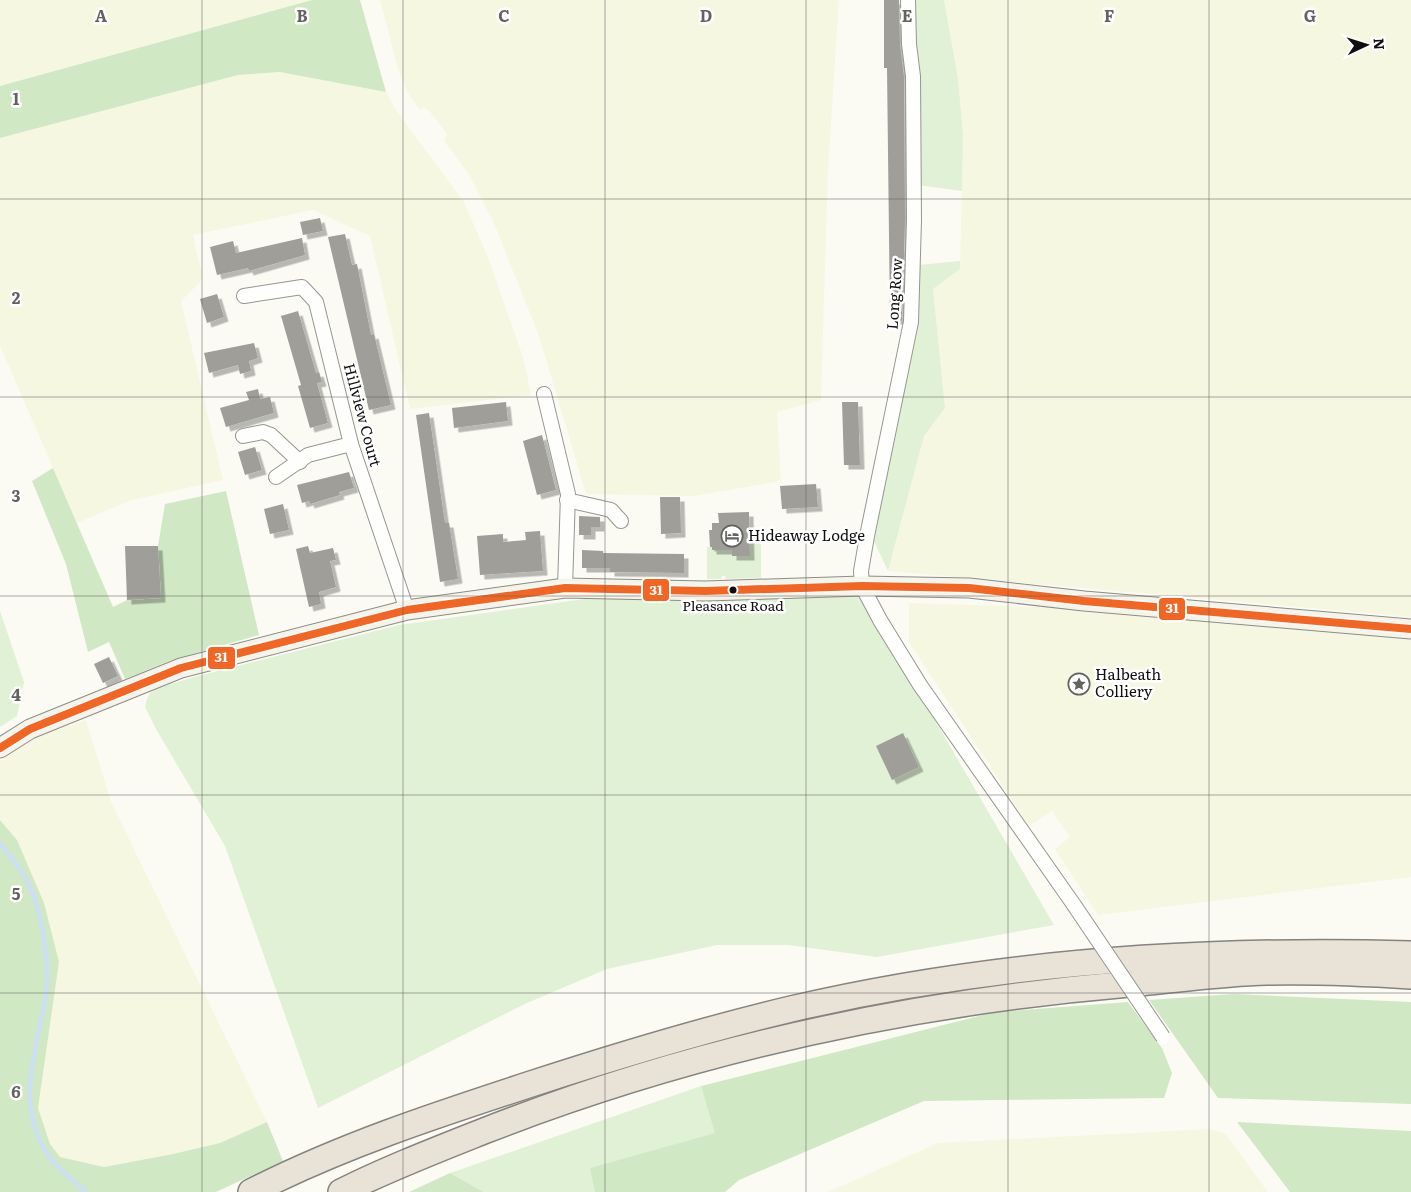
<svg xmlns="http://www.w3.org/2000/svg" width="1411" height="1192" viewBox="0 0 1411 1192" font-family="Literata,serif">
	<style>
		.farmland { fill: #f6f7e1 }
		.green { fill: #e1f1d5 }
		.forest { fill: #d0e8c4 }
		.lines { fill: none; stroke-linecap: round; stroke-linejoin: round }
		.stream { stroke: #ccdff4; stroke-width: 4.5 }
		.building { fill: #9f9e99; filter: url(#shadow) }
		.street-casing { stroke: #959592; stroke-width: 16 }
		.secondary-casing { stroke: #8c8c89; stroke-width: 21 }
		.highway-casing { stroke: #83837f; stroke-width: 28 }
		.street { stroke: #fefefd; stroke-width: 14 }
		.secondary { stroke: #f4f4eb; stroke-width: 19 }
		.highway { stroke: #e8e2d7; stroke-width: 25 }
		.street-bridge-casing { stroke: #959592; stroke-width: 16; stroke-linecap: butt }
		.street-bridge { stroke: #fefefd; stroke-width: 14 }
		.bus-1-casing { stroke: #fff; stroke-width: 11 }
		.bus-1 { stroke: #f26522; stroke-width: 8 }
		.grid { fill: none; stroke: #62625f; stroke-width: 1; stroke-opacity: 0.55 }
		.bus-dot { fill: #0f0f0f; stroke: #fff; stroke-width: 2 }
		.labels { text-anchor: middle; stroke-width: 5; stroke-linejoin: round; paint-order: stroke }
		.bus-label { font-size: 14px; fill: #0f0f0f; stroke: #fff }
		.street-label { font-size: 15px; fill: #0f0f0f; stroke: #fff }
		.poi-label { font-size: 15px; fill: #0f0f0f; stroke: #fff; text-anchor: start }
		.grid-label { font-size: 16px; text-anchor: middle; font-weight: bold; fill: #62625f; stroke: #fff; stroke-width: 5; stroke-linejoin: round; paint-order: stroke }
		.line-badge { stroke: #fff; stroke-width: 2 }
		.badge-label { font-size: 14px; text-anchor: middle; font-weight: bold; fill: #fff }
	</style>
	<defs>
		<filter id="shadow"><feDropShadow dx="4.5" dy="4.5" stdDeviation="0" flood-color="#0004"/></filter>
	</defs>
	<rect width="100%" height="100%" fill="#fbfbf4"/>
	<g class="farmland">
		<path d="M0,0H312L0,86Z"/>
		<path d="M380,0H839L828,169L821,400L777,412L781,481L693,496L586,494L539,336L494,223L468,173L444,141L447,134L430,112L424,107L420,110L409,95L398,69Z"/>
		<path d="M944,0H1411V617L888,571L924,436L945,408L933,289L960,269L963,134L958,78Z"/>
		<path d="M280,72L386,92L398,113L464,202L489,260L524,360L531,395L410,409L370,236L313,210L193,235L203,279L181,301L223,480L132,500L77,523L0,346V138L238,75Z"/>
		<path d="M909,603L1077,608L1411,639V877L1098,915L1055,849L1070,837L1052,811L1029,826L909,642Z"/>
		<path d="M86,720L111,802L267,1122L220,1143L173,1154L104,1167L60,1157L50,1144L38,1108L59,962L17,840L0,820V761L37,737Z"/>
		<path d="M1209,1129L1226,1134L1268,1192H828L938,1143Z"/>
	</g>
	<g class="green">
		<path d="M911,0H944L958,78L963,134L962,191L917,185L921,75Z"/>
		<path d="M960,261V269L933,289L945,408L924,436L888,571L872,537L918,265Z"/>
		<path d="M761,532V578L726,579L725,576H722L721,579H707V547H712L713,550H732L733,556H750V543Z"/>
		<path d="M598,597H859L911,679L1054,925L877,957L788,945H717L607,969L527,1003L318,1108L225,846L156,729L145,707L147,699L150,693L158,688L194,677L399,625Z"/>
		<path d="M0,611L24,682L17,716L0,727Z"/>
		<path d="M701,1086L716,1133L591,1168L595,1192H484L450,1173Z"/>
	</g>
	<g class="forest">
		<path d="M312,0H360L386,92L280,72L238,75L0,138V86Z"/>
		<path d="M53,468L113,607L127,600L161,598L158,546L165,504L226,491L259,635L169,661L125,679L109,642L88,652L66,564L32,481Z"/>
		<path d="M0,820L17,840L44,903L59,962L38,1108L50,1144L60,1157L104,1167L173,1154L220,1143L267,1122L283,1161L216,1192H0Z"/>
		<path d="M1234,994L1411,1002V1104L1218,1098L1149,1000Z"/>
		<path d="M1128,1002L1162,1048L1172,1073L1164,1098L924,1101L739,1180L725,1192H595L590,1168L715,1133L701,1086L995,1012Z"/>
		<path d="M1237,1122L1411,1131V1192H1290Z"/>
		<path d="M450,1173L484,1192H409Z"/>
	</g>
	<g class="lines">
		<path class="stream" d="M0,844C8,853 16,863 23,874C41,903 50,959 46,992C38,1050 13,1101 48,1155C57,1169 74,1181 86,1192"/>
	</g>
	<g class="building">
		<path d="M884,0H899L900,44L904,77L905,220L902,320H890L887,68H884Z"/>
		<path d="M320,218L323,231L303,235L300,222Z"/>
		<path d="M345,234L352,265L357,264L371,335L374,334L391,405L369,410L328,237Z"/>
		<path d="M302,238L305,255L249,271L248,268L217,275L210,247L233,241L236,253Z"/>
		<path d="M217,294L224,317L207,323L200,299Z"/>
		<path d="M298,311L316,373L319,372L322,382L317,383L328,423L310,428L298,386L301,385L281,316Z"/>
		<path d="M254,343L258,358L249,361L251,371L240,374L238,365L209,373L204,353Z"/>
		<path d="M258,389L260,399L270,397L274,413L226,427L220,408L249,400L246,392Z"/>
		<path d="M506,402L508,421L454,428L452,408Z"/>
		<path d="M842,402H858L860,465H844Z"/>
		<path d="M429,413L445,523H449L458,579L440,582L416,415Z"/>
		<path d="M542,435L556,490L537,495L523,441Z"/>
		<path d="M255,447L262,470L245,475L238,452Z"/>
		<path d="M349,472L354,488L339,492L340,495L310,504L309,501L302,503L297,485Z"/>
		<path d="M816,484L818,507L782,509L780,486Z"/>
		<path d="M660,497H680L681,533L661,534Z"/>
		<path d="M283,504L289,530L270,534L264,509Z"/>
		<path d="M749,512L750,556H732V550H712V547H710L709,530H712V523H719L718,513Z"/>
		<path d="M579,516L600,517V527H591V535H579Z"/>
		<path d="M540,531L543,571L480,575L477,536L503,534V542L526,540L525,532Z"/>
		<path d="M125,546H158L161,598L127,600Z"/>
		<path d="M308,546L310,553L333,548L336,560L330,561L336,587L319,592L321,604L309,607L296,549Z"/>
		<path d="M582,550L603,551V553L684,554V573L610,572V568H582Z"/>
		<path d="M109,657L118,676L103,683L94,664Z"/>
		<path d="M903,733L919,767L892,780L876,746Z"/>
	</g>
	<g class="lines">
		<g class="street-casing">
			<g id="street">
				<path d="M908,0L909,44L913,76L914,220L911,322L867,536L861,571L862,586L880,620L920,685L1074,905"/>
				<path d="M244,296L302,287L316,302L351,444L407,610"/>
				<path d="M544,394L568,494L565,588"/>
				<path d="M243,436L263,432L271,435L300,462"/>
				<path d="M276,477L308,455L351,444"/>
				<path d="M567,500L611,510L621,521"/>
			</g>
		</g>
		<g class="secondary-casing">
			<path id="secondary" d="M0,748L30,729L181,668L407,610L565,588L705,591L862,586L969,588L1084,601L1411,629"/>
		</g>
		<g class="highway-casing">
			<g id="highway">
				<path d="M251,1192C341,1146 436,1115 531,1084C617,1056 703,1030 791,1009C993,962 1204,948 1411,954"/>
				<path d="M341,1192C387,1169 436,1150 484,1131C691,1050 908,1003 1129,984C1175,980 1221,973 1267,972C1315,971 1363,973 1411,976"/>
			</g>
		</g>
		<use href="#street" class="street"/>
		<use href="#secondary" class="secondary"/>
		<use href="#highway" class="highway"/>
		<g class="street-bridge-casing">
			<path id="street-bridge" d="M1074,905L1163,1037"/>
		</g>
		<use href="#street-bridge" class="street-bridge"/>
		<g class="bus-1-casing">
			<path id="bus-1" d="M0,748L30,729L181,668L407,610L565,588L705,591L862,586L969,588L1084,601L1411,629"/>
		</g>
		<use href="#bus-1" class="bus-1"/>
	</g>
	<path class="grid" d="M202,0V1192M403,0V1192M605,0V1192M806,0V1192M1008,0V1192M1209,0V1192M0,199H1411M0,397H1411M0,596H1411M0,795H1411M0,993H1411"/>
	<defs>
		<g id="hotel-ring" transform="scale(1.125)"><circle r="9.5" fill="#fff" stroke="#62625f" stroke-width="1.5"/><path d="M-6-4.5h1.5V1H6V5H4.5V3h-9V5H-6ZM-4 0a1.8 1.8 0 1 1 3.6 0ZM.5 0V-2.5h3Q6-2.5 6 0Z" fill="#62625f"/></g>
		<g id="sight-ring" transform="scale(1.125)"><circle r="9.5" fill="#fff" stroke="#62625f" stroke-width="1.5"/><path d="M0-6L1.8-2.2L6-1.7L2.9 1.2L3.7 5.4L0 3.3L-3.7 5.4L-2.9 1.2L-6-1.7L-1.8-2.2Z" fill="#62625f"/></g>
	</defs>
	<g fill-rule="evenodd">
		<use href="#hotel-ring" x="732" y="536"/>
		<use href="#sight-ring" x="1079" y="684"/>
	</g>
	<circle class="bus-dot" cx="733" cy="590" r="4.5"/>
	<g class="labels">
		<g class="bus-label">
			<text x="733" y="611">Pleasance Road</text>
		</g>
		<g class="street-label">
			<text transform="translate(895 294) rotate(-86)" y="5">Long Row</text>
			<text transform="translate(362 415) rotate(75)" y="5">Hillview Court</text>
		</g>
		<g class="poi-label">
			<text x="748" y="541">Hideaway Lodge</text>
			<text x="1095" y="680">Halbeath<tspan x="1095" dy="17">Colliery</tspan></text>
		</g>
	</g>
	<g class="grid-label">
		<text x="101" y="22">A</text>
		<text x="302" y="22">B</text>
		<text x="504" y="22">C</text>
		<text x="706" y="22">D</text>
		<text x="907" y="22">E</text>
		<text x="1109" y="22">F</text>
		<text x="1310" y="22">G</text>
		<text x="16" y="105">1</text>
		<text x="16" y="304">2</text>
		<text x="16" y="502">3</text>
		<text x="16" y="701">4</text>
		<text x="16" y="900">5</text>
		<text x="16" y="1098">6</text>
	</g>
	<g class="line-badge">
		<rect x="642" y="578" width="28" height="24" rx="5" fill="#f26522"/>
		<rect x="1158" y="597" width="28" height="24" rx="5" fill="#f26522"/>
		<rect x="207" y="646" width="29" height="24" rx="5" fill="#f26522"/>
	</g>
	<g class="badge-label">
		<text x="656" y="595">31</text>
		<text x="1172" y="613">31</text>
		<text x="221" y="662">31</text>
	</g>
	<g transform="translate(1366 45) rotate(86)" stroke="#ffffff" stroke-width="4" paint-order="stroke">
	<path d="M0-4L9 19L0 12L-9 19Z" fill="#0f0f0f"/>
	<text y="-8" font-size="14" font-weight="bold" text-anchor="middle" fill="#0f0f0f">N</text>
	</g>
</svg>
